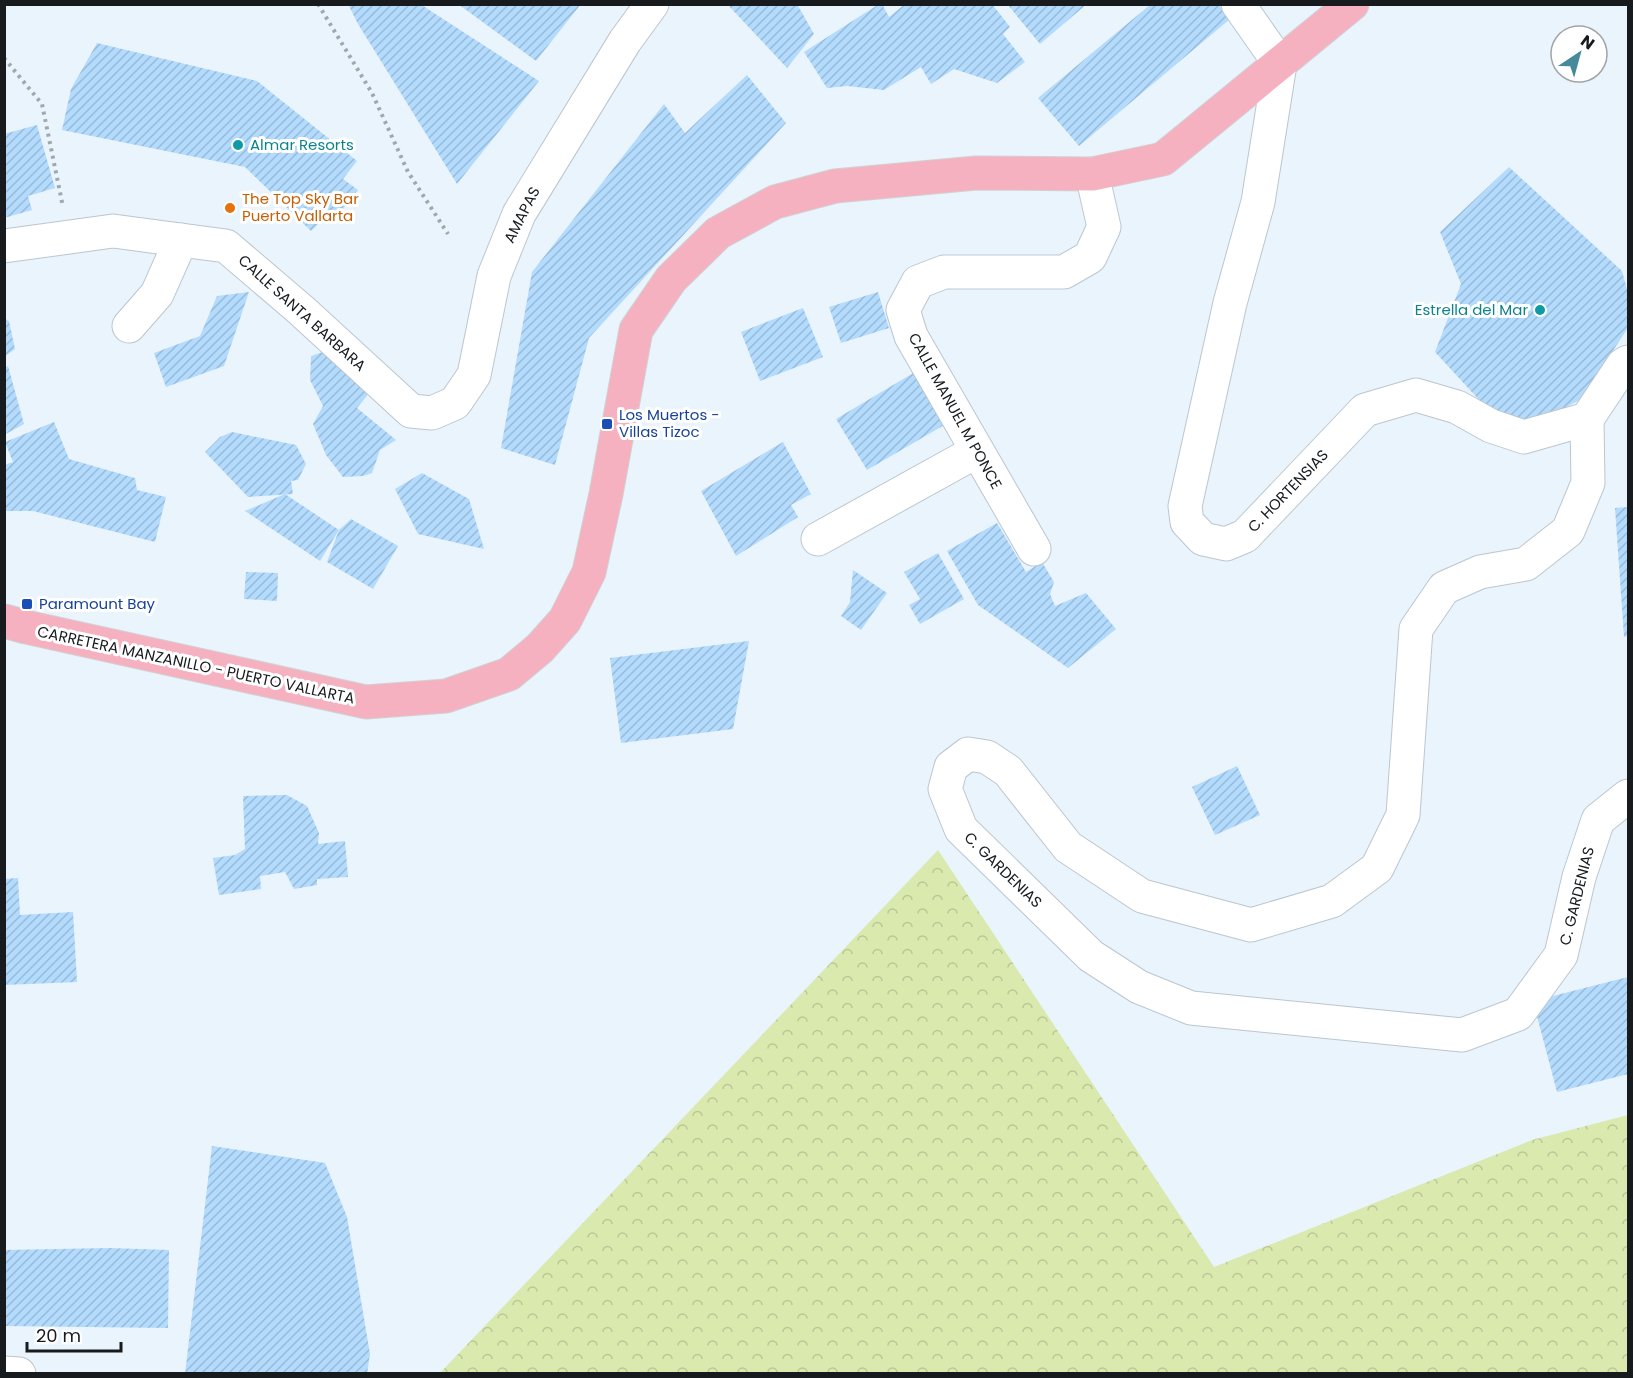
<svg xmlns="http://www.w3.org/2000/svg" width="1633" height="1378" viewBox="0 0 1633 1378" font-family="Poppins,sans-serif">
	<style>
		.forest { fill: url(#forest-crowns) }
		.building { fill: url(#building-hatch) }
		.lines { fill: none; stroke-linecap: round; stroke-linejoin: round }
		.minor-casing { stroke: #bcc6cf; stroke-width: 35 }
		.highway-casing { stroke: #d1d1d2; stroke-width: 35 }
		.path { stroke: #a0a8af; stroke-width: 4; stroke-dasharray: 3 4.5; stroke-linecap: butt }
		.minor { stroke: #fff; stroke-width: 33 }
		.highway { stroke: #f6b1c1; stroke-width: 33 }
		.culture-dot { fill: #0f9aa8; stroke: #fff; stroke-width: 2 }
		.food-dot { fill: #e8710a; stroke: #fff; stroke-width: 2 }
		.transit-dot { fill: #1a4fb4; stroke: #fff; stroke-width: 2 }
		.labels { text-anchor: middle; stroke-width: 6; stroke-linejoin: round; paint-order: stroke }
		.culture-label { font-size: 15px; fill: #0d838f; stroke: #fff; text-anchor: start }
		.food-label { font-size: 15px; fill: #c56008; stroke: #fff; text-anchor: start }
		.street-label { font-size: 15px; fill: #171b1e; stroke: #fff }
		.transit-label { font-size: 15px; fill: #164399; stroke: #fff; text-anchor: start }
	</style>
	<defs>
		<pattern id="forest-crowns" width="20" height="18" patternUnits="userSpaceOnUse" patternTransform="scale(1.5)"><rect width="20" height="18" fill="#dae9ae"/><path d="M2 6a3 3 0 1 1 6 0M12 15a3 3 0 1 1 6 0" fill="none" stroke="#bac795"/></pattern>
		<pattern id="building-hatch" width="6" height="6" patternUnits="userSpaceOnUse" patternTransform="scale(1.5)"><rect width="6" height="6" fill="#b3dbfd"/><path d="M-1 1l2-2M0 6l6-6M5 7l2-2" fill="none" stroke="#99bbd8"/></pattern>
	</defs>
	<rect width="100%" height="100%" fill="#eaf4fd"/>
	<path class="forest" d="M938,850L1214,1267L1532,1140L1628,1115V1373H440Z"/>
	<g class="building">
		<path d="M348,4H420L539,81L457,184L358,24Z"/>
		<path d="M458,4H581L536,61Z"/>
		<path d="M727,4H797L814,34L787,68Z"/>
		<path d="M879,4H882L889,17L905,4H992L1010,27L1003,34L1025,62L997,83L954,69L931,84L921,67L884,90L847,86L827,88L804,52Z"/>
		<path d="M1007,4H1087L1040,44Z"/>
		<path d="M1151,4H1218L1230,19L1079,146L1038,98Z"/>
		<path d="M97,43L257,81L357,161L343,179L358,190L339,214L326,216L311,231L245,167L62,130L71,89Z"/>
		<path d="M747,75L786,123L589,338L555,465L501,448L532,272L664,104L685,133Z"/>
		<path d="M37,125L55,188L28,196L32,210L4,218V134Z"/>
		<path d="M1509,167L1622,271L1628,293V328L1580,400L1526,428L1492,414L1435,352L1461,284L1440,232Z"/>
		<path d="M249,292L224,366L166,387L154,353L200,336L217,296Z"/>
		<path d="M878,292L889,328L841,343L829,307Z"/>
		<path d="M803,308L823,357L760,381L741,332Z"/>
		<path d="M4,318L9,321L15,349L4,357Z"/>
		<path d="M331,349L374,387L357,408L396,440L380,450L372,473L363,476L343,477L326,455L313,424L323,406L310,380L311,356Z"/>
		<path d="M8,366L24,424L4,435V368Z"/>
		<path d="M915,372L946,424L867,470L836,419Z"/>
		<path d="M54,422L69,459L135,478L137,490L166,497L155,542L33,511H4V465L13,462L5,442Z"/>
		<path d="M232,432L296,445L306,464L298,480L291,481L293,494L248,497L205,452L220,437Z"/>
		<path d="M783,442L811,494L791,505L798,517L736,556L701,491Z"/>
		<path d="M422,473L469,499L484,549L418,534L395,489Z"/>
		<path d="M285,494L339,530L320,561L245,511Z"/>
		<path d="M1628,507V636L1624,637L1615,508Z"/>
		<path d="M351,519L398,546L373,589L327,562L339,530Z"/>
		<path d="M997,523L1026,572L1042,562L1054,582L1050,594L1055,606L1086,593L1116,629L1068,668L978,605L947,551Z"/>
		<path d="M938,553L964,599L920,624L909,605L920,599L904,572Z"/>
		<path d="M853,570L887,593L861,630L841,616L850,602Z"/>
		<path d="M246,572L278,573L277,601L244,599Z"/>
		<path d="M749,641L733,729L621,743L610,658Z"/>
		<path d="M1237,766L1260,815L1215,835L1192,787Z"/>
		<path d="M287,795L307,806L319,833L318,844L345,841L348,877L317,879V885L294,889L285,872L260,876L261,889L219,895L213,858L235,855L245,849L243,796Z"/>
		<path d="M18,878L20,915L73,912L77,982L4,985V879Z"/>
		<path d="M1628,977V1074L1557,1092L1533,1001Z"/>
		<path d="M212,1146L325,1163L347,1217L370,1354L367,1374H185Z"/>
		<path d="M110,1248L169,1250L168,1328L4,1326V1250Z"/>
	</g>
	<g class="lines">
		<g class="minor-casing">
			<g id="minor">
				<path d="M1238,4L1280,64L1258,202L1230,303L1185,506L1187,522L1203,539L1226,544L1245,536L1365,410L1416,395L1457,407L1491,426L1524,437L1587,419L1623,365L1628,362"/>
				<path d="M4,246L113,231L226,246L301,310L411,411L432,413L455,403L474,375L494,276L519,214L625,41L652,4"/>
				<path d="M129,326L157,294L181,240"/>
				<path d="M1587,419L1588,483L1568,531L1526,564L1480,572L1444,588L1416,629L1403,815L1377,868L1332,901L1251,925L1142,896L1068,847L1008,771L987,757L968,754L951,767L945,789L961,829L1091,956L1139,987L1191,1008L1462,1035L1518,1014L1561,955L1579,877L1598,820L1628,796"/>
				<path d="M818,539L977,451"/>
				<path d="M1034,549L911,336L903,310L918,282L944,272H1064L1090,257L1104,227L1092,174"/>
				<path d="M4,1373L19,1374"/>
			</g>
		</g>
		<g class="highway-casing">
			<path id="highway" d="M4,621L26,627L366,702L446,696L509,674L540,648L565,620L589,572L606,494L636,330L671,279L718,233L775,202L835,186L976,173L1092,174L1163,159L1352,4"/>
		</g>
		<g class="path">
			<path d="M318,4L372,93L408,172L448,234"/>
			<path d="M4,58L42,104L63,207"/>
		</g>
		<use href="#minor" class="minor"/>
		<use href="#highway" class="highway"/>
	</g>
	<g class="culture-dot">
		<circle cx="238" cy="145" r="6"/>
		<circle cx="1540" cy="310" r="6"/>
	</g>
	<circle class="food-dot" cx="230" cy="208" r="6"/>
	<g class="transit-dot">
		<rect x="601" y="418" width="12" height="12" rx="3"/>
		<rect x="21" y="598" width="12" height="12" rx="3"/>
	</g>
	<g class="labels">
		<g class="culture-label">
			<text x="250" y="150">Almar Resorts</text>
			<text x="1528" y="315" text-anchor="end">Estrella del Mar</text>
		</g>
		<g class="food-label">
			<text x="242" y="204">The Top Sky Bar<tspan x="242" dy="17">Puerto Vallarta</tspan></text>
		</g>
		<g class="street-label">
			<text transform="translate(522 215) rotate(-63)" y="5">AMAPAS</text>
			<text transform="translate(302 313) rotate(42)" y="5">CALLE SANTA BARBARA</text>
			<text transform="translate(955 411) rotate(61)" y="5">CALLE MANUEL M PONCE</text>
			<text transform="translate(1288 491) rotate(-46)" y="5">C. HORTENSIAS</text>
			<text transform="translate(196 665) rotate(12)" y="5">CARRETERA MANZANILLO - PUERTO VALLARTA</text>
			<text transform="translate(1003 870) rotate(44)" y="5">C. GARDENIAS</text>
			<text transform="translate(1577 896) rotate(-76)" y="5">C. GARDENIAS</text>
		</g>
		<g class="transit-label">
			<text x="619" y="420">Los Muertos -<tspan x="619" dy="17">Villas Tizoc</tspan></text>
			<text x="39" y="609">Paramount Bay</text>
		</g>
	</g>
	<rect width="1633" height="1378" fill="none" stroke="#171b1e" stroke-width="12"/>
	<g transform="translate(1579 54) rotate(36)"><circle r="28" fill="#ffffff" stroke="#a2a4a5" stroke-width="1.5"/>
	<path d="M0-4.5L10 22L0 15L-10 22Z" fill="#46899a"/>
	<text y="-9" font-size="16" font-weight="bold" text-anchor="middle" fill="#171b1e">N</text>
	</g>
	<path d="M27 1342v9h94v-9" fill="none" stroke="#171b1e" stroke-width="3"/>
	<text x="36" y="1342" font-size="18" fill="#171b1e" stroke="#ffffff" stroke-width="4.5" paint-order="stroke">20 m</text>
</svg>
